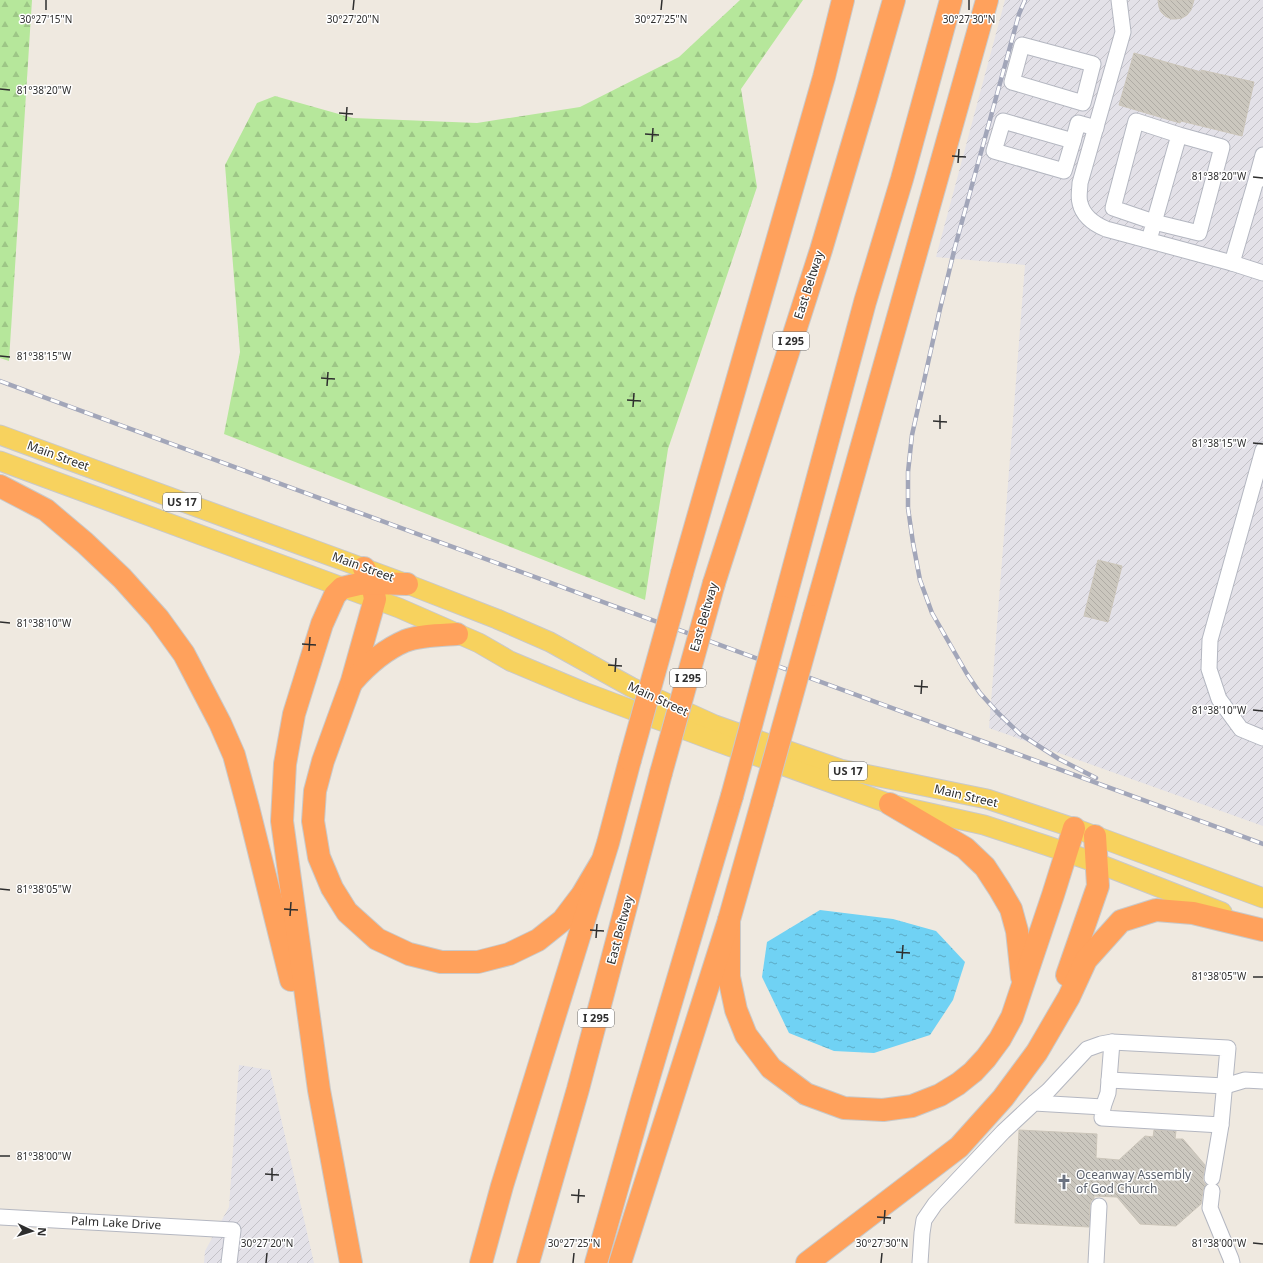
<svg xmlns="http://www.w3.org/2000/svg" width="1263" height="1263" viewBox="0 0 1263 1263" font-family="'Noto Sans',sans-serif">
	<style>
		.industrial { fill: url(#industrial-furrows) }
		.forest { fill: url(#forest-firs) }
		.water { fill: url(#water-ripples) }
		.building { fill: url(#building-back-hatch); stroke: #cbc5b9 }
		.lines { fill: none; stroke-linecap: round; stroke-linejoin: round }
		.minor-casing { stroke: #b4b7c1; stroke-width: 17 }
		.major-casing { stroke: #c9c9c9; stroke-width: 21 }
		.highway-casing { stroke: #c9c9c9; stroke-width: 24 }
		.minor { stroke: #fff; stroke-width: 15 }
		.major { stroke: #f7d25e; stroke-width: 19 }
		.highway { stroke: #ffa15c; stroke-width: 22 }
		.rail-casing { stroke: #a2a6b9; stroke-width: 4.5 }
		.rail { stroke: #fff; stroke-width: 3; stroke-dasharray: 9; stroke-linecap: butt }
		.highway-bridge-casing { stroke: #c9c9c9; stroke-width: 24; stroke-linecap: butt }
		.highway-bridge { stroke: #ffa15c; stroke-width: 22 }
		.ticks { fill: none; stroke: #2e2e2e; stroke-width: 1.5 }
		.labels { text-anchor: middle; stroke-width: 3; stroke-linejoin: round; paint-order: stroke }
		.shield { fill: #fff; stroke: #6d6d6d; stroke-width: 1 }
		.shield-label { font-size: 11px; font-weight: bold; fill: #2e2e2e }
		.street-label { font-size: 12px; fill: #2e2e2e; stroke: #fff }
		.worship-label { font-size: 12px; fill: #5b616d; stroke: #fff; text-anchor: start }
		.ticks-label { font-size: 10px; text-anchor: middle; fill: #2e2e2e; stroke: #fff; stroke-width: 3; stroke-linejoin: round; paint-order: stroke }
	</style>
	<defs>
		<pattern id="industrial-furrows" width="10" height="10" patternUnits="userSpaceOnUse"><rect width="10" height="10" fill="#e3e1e8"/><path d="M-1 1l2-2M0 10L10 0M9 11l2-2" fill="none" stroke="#c3c1c7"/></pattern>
		<pattern id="forest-firs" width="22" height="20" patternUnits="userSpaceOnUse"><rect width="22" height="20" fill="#b6e79b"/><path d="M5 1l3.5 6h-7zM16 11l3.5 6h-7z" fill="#9dc686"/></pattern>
		<pattern id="water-ripples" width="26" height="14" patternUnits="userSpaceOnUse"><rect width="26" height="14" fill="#70d2f4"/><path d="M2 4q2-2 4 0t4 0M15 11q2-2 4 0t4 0" fill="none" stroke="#5cabc6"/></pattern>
		<pattern id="building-back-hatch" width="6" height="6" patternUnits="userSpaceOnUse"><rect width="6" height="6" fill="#cbc7be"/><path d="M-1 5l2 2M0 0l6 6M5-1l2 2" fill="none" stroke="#afaba4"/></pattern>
	</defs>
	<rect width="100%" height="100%" fill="#efe9e0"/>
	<g class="industrial">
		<path d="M1005,0H1263V826L989,728L1025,265L936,257Z"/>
		<path d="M239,1065L270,1070L314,1263H204L205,1251L229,1207Z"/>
	</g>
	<g class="forest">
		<path d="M0,0H32L9,361L0,358Z"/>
		<path d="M740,0H803L741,89L757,187L668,449L645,600L224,434L240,352L225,165L257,103L275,96L353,118L477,123L580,107L679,57Z"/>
	</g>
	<path class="water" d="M820,910L893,919L936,931L965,962L953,1000L930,1035L874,1053L834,1051L789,1033L762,977L767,942Z"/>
	<g class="building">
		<path d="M1158,0H1194L1191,10L1187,15L1182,18L1176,19H1171L1165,16L1161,12L1159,7Z"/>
		<path d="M1134,53L1201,72V70L1254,82L1242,136L1181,121L1180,123L1119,105Z"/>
		<path d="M1098,560L1122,566L1108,622L1084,616Z"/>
		<path d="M1019,1130L1097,1134L1096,1158L1119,1160L1145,1136L1153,1137L1154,1130L1176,1131L1175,1139H1183L1205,1165L1203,1177V1181L1206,1185L1203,1190L1201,1204L1176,1226L1140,1224L1117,1197L1094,1196V1199L1091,1201L1090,1206L1089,1227L1015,1223Z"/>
	</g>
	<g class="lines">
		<g class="minor-casing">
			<g id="minor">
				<path d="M1119,0L1123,32L1080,183C1080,189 1078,197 1080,203C1083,216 1094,224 1106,229L1232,263L1263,273"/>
				<path d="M1022,45L1093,64L1083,103L1012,82Z"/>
				<path d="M1003,121L1073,141L1064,171L994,151Z"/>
				<path d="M1073,141L1078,123L1096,128"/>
				<path d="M1263,155L1257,177L1263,179"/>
				<path d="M1149,240L1179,135L1222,147L1199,233L1154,222L1113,208L1136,121L1179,135"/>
				<path d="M1232,263L1257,177"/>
				<path d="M1263,450L1210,640L1209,669L1219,699L1241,729L1263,738"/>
				<path d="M1109,1080L1225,1086L1245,1080L1263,1081"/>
				<path d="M1034,1103L1048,1091L1087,1049L1101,1044L1112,1042L1228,1048L1221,1125L1212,1178"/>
				<path d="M1103,1107L1108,1093L1112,1042"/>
				<path d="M1212,1191L1210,1208L1231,1259L1232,1263"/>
				<path d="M0,1217L233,1230L229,1263"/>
				<path d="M920,1263L922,1233L924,1220L935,1204L1003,1132L1034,1103L1103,1107L1102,1118L1221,1125"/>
				<path d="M1096,1263L1099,1206"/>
			</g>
		</g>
		<g class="major-casing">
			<g id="major">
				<path d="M0,435L407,584L497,619L550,642L631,687L715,725L840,769L987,799L1074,828L1263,898"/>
				<path d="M0,461L399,608L479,643L510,661L584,692L712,740L890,804L984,825L1048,846L1097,863L1222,912"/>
			</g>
		</g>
		<g class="highway-casing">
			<g id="highway">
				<path d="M0,486L46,510L85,543L122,578L158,618L184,654L220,723L234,755L248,807L291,980"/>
				<path d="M364,568L372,583L375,599L352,681L323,761L315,791L313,821L319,857L332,888L347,912L377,939L409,954L441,962H478L509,954L538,940L563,920L582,895L601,863"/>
				<path d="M682,573L824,77L843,0"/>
				<path d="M714,583L821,250L866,98L894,0"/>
				<path d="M783,607L865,302L902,179L951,0"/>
				<path d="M814,616L987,0"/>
				<path d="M353,681C368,664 384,650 405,641C420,635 441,635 457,634"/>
				<path d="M890,804L965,848L985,867L1000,890L1011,909L1017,931L1022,977"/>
				<path d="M729,920V977L736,1010L746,1035L771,1068L806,1094L844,1108L883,1110L912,1106L940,1095L958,1084L973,1072L986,1058L1000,1039L1012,1017L1053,895L1074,828"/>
				<path d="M1067,975L1098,886L1095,836"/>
				<path d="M351,1263L319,1090L282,821L285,764L294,714L322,624L335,595L342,588L359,584L372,583L407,584"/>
				<path d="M481,1263L502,1186L608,843L630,760"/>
				<path d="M528,1263L578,1089L661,773"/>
				<path d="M596,1263L641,1104L732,796"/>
				<path d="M620,1263L729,920L762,803"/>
				<path d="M807,1263L959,1147L1003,1098L1037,1052L1069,997L1086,960L1121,921L1156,910L1193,913L1263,930"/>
			</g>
		</g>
		<use href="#minor" class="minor"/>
		<use href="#major" class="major"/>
		<use href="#highway" class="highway"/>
		<g class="rail-casing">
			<g id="rail">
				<path d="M1025,0L1019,14L955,247L940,309L912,435L908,472V508L913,543L920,580L932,613L967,674L980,693L998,713L1020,734L1059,759L1096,778"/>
				<path d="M0,381L1263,844"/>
			</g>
		</g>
		<use href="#rail" class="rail"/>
		<g class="highway-bridge-casing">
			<g id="highway-bridge">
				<path d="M630,760L682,573"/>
				<path d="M661,773L714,583"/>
				<path d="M732,796L783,607"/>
				<path d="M762,803L814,616"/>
			</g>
		</g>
		<use href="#highway-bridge" class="highway-bridge"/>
	</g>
	<path class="ticks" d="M46,10V0M353,10L354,0M661,10L662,0M969,10V0M0,89L10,90M339,113L353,114M346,121L347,107M645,134L659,135M652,142L653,128M952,156L966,157M958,163L959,149M1253,177L1263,178M0,356L10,357M321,378L335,379M327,386L328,372M627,400L641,401M633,407L634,393M933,421L947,422M940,429V415M1253,443L1263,444M0,622L10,623M302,644L316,645M309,651L310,637M608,665L622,666M615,672L616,658M914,686L928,687M921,694L922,680M1253,710L1263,711M0,889L10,890M284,909L298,910M290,916L291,902M590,930L604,931M596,938L597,924M896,952L910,953M902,959L903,945M1253,977H1263M0,1156H10M265,1174L279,1175M272,1181V1168M571,1195L585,1196M578,1203L579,1189M877,1217L891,1218M884,1224L885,1210M1253,1243L1263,1244M266,1263L267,1253M573,1263L574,1253M881,1263L882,1253"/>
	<defs>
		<g id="church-bare" transform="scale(1.2)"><path d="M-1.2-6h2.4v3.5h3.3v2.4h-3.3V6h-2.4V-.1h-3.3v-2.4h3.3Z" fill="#6b7280" stroke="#fff" stroke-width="2.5" paint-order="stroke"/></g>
	</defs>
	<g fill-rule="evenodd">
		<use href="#church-bare" x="1064" y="1182"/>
	</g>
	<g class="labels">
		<g class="shield">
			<rect x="773" y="332" width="36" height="18" rx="3"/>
			<rect x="163" y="493" width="38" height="18" rx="3"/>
			<rect x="670" y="669" width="36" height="18" rx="3"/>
			<rect x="829" y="762" width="38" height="18" rx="3"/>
			<rect x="578" y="1009" width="36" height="18" rx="3"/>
		</g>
		<g class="shield-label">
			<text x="791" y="345">I 295</text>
			<text x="182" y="506">US 17</text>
			<text x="688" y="682">I 295</text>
			<text x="848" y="775">US 17</text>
			<text x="596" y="1022">I 295</text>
		</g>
		<g class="street-label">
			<text transform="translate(809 285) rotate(-72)" y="4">East Beltway</text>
			<text transform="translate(58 456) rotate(20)" y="4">Main Street</text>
			<text transform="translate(363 567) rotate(20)" y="4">Main Street</text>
			<text transform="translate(704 617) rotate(-74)" y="4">East Beltway</text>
			<text transform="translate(658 699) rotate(25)" y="4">Main Street</text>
			<text transform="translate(966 796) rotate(13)" y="4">Main Street</text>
			<text transform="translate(620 930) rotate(-75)" y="4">East Beltway</text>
			<text transform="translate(116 1223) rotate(3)" y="4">Palm Lake Drive</text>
		</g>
		<g class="worship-label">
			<text x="1076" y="1179">Oceanway Assembly<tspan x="1076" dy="14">of God Church</tspan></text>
		</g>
	</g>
	<g class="ticks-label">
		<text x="46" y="23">30°27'15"N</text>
		<text x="353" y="23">30°27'20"N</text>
		<text x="661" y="23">30°27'25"N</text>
		<text x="969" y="23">30°27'30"N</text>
		<text x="44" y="94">81°38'20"W</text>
		<text x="1219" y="180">81°38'20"W</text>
		<text x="44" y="360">81°38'15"W</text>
		<text x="1219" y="447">81°38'15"W</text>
		<text x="44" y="627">81°38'10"W</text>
		<text x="1219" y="714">81°38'10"W</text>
		<text x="44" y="893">81°38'05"W</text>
		<text x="1219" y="980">81°38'05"W</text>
		<text x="44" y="1160">81°38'00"W</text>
		<text x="267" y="1247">30°27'20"N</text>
		<text x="574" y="1247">30°27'25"N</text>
		<text x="882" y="1247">30°27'30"N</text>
		<text x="1219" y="1247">81°38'00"W</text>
	</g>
	<g transform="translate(32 1231) rotate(94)" stroke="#ffffff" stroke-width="3" paint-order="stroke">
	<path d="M0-3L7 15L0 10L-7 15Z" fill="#2e2e2e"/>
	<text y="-6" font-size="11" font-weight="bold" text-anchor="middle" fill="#2e2e2e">N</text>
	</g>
</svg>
